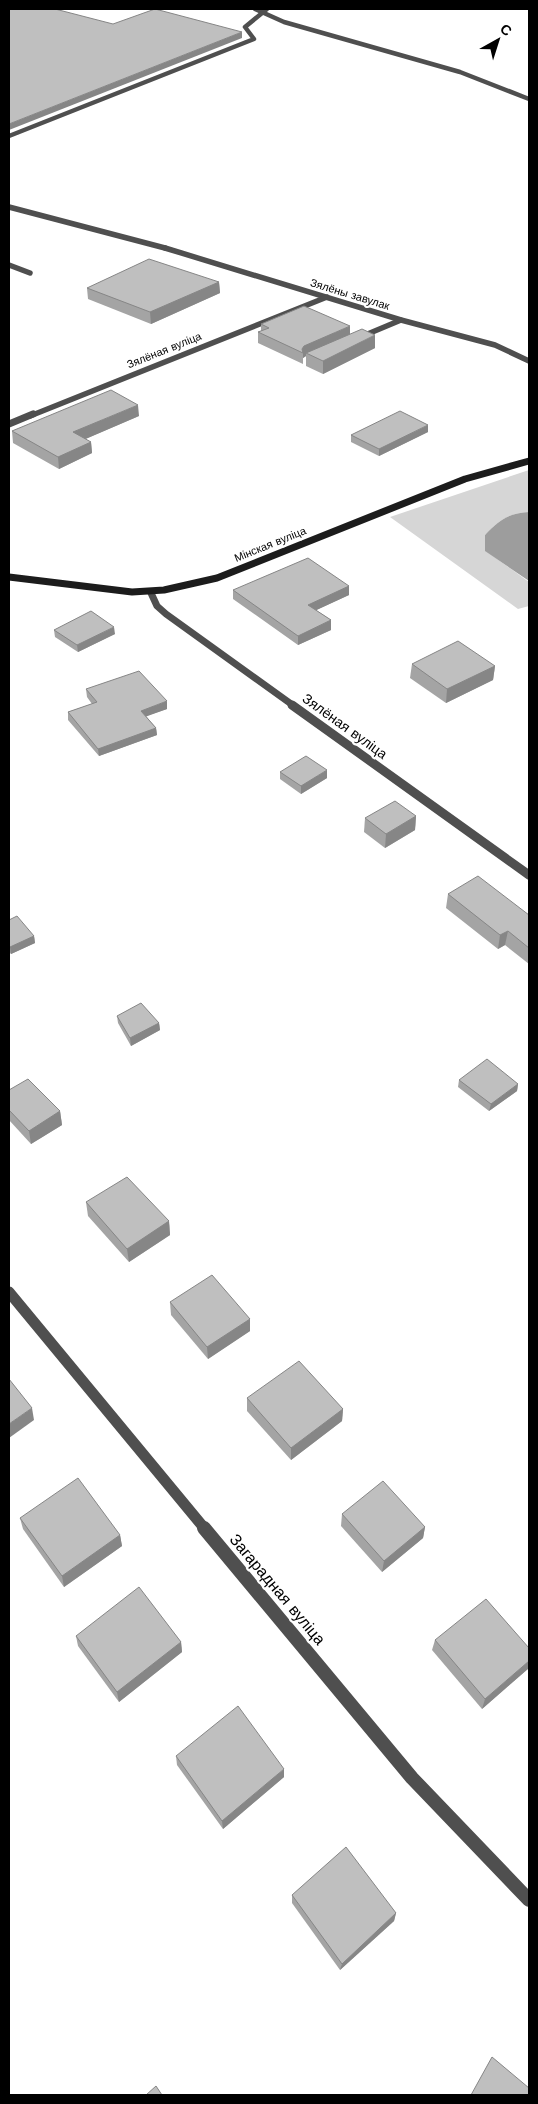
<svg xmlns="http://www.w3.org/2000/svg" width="538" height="2104" viewBox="0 0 538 2104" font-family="'Work Sans',sans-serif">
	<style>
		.green { fill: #d6d6d6 }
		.water { fill: #9d9d9d }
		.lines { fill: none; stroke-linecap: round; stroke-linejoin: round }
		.lane-far1 { stroke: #4f4f4f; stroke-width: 4.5 }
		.lane { stroke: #4f4f4f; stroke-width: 5.5 }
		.street-far4 { stroke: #4f4f4f; stroke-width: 5.5 }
		.street-far3 { stroke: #4f4f4f; stroke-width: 7 }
		.street-far2 { stroke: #4f4f4f; stroke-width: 9 }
		.street-far1 { stroke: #4f4f4f; stroke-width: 11 }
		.street { stroke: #4f4f4f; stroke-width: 14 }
		.secondary { stroke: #1c1c1c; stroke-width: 7 }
		.wall { fill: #a4a4a4 }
		.shaded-wall { fill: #868686 }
		.building { fill: #bfbfbf; stroke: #868686 }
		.labels { text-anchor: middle; stroke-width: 4.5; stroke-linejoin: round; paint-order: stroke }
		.far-street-label { font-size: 11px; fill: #000; stroke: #fff }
		.street-label { font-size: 14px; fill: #000; stroke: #fff }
		.near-street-label { font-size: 16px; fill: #000; stroke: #fff }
	</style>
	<rect width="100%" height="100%" fill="#fff"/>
	<path class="green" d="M529,470V512C509,513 499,520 485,535L486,551L529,582V606L518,609L390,517Z"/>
	<path class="water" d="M529,512V581L485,551V535C499,520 509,513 529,512Z"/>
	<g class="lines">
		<g class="lane-far1">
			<path d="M255,9L284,22L460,72L529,99"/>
			<path d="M9,136L254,39L245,27L267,9"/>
		</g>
		<g class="lane">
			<path d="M9,207L165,248"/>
			<path d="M9,265L30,273"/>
			<path d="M358,338L401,320"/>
		</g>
		<g class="street-far4">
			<path d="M165,248L401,320L495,345L529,361"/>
			<path d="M30,416L327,297"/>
		</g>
		<g class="street-far3">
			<path d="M9,424L33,414"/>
			<path d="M151,593L157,606L166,614L294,706"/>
		</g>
		<path class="street-far2" d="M292,705L529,875"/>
		<path class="street-far1" d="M9,1292L205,1529"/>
		<path class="street" d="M204,1528L412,1778L529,1900"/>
		<path class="secondary" d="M9,577L132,592L164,590L217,578L465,479L529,461"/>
	</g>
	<g class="wall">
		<path d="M219,282L220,293L151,324L88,299L87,288Z"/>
		<path d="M261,324L350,335L375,348L323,374L306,366V356L303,358V364L258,343V332L261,331Z"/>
		<path d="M139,416L85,439L91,442L92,453L59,469L13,443L12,431Z"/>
		<path d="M428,432L379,456L351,442V435Z"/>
		<path d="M349,586V595L316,610L331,620V630L298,645L233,599V590Z"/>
		<path d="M54,630L115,634L78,652L55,637Z"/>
		<path d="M412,664L495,666L493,680L446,703L410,678Z"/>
		<path d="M86,689L167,709L146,716L156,728L157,735L99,756L68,720V712L92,704L87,697Z"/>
		<path d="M280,772L327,778L301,794L280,779Z"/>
		<path d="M416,816L415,830L385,848L364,832L365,818Z"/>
		<path d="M448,894L529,915V964L505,945L498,949L446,908Z"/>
		<path d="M9,920L34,936L35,943L11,954L9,952Z"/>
		<path d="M117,1016L159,1023L160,1030L131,1046L118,1023Z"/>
		<path d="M459,1080L518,1084L517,1091L489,1111L458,1087Z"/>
		<path d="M9,1090L60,1111L62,1125L31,1144L9,1120Z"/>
		<path d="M86,1202L169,1221L170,1235L129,1262L88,1216Z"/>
		<path d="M170,1302L250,1319V1331L208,1359L171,1315Z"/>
		<path d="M247,1398L343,1409L342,1421L291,1460L247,1411Z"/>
		<path d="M342,1514L425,1527L423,1538L382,1572L341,1526Z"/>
		<path d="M20,1518L120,1535L122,1546L64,1587L23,1529Z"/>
		<path d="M76,1636L181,1642L182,1652L119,1702L78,1646Z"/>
		<path d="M435,1640L529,1648V1668L482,1709L432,1650Z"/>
		<path d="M176,1756L284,1777L223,1829L177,1765Z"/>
		<path d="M292,1895L396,1913L394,1921L340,1970L292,1903Z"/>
	</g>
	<g class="shaded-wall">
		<path d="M242,32V38L9,130V124Z"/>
		<path d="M219,282L220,293L151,324L150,312Z"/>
		<path d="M350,326V337L306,353V356L303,358V353L302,349L304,346Z"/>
		<path d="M375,335V348L323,374V361Z"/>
		<path d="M138,405L139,416L74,444L73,432Z"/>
		<path d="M428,425V432L379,456V449Z"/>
		<path d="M91,442L92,453L59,469L58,457Z"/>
		<path d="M349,586V595L308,614V605Z"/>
		<path d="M331,620V630L298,645V636Z"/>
		<path d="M114,627L115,634L78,652L77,645Z"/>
		<path d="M495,666L493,680L446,703L447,689Z"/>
		<path d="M167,701V709L142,718L141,711Z"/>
		<path d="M156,728L157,735L99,756L98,749Z"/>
		<path d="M327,770V778L301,794V786Z"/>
		<path d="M416,816L415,830L385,848L386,834Z"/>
		<path d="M508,931L505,945L498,949L500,935Z"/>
		<path d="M34,936L35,943L11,954L10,947Z"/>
		<path d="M159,1023L160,1030L131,1046L130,1038Z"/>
		<path d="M518,1084L517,1091L489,1111L491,1104Z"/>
		<path d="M60,1111L62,1125L31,1144L29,1131Z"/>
		<path d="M169,1221L170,1235L129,1262L127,1249Z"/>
		<path d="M250,1319V1331L208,1359L207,1347Z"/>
		<path d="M32,1408L34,1420L9,1438V1424Z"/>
		<path d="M343,1409L342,1421L291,1460V1448Z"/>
		<path d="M425,1527L423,1538L382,1572L384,1561Z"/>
		<path d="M120,1535L122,1546L64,1587L62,1576Z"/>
		<path d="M181,1642L182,1652L119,1702L117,1692Z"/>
		<path d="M529,1661V1668L482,1709L485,1699Z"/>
		<path d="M284,1769V1777L223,1829L222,1821Z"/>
		<path d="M396,1913L394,1921L340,1970L342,1964Z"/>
	</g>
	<g class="building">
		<path d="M9,9H55L113,24L155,9L242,32L9,124Z"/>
		<path d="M149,259L219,282L150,312L87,288Z"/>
		<path d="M304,306L350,326L304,346L302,349L303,353L258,332L269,328L261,324Z"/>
		<path d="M362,329L375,335L323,361L306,353Z"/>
		<path d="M111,390L138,405L73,432L91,442L58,457L12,431Z"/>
		<path d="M400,411L428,425L379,449L351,435Z"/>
		<path d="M308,558L349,586L308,605L331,620L298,636L233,590Z"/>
		<path d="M91,611L114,627L77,645L54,630Z"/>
		<path d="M458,641L495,666L447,689L412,664Z"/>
		<path d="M139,671L167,701L141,711L156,728L98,749L68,712L97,702L86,689Z"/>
		<path d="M306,756L327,770L301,786L280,772Z"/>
		<path d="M395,801L416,816L386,834L365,818Z"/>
		<path d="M478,876L529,915V948L508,931L500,935L448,894Z"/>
		<path d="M17,916L34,936L10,947L9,946V920Z"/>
		<path d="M141,1003L159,1023L130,1038L117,1016Z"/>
		<path d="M487,1059L518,1084L491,1104L459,1080Z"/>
		<path d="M28,1079L60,1111L29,1131L9,1110V1090Z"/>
		<path d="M127,1177L169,1221L127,1249L86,1202Z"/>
		<path d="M212,1275L250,1319L207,1347L170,1302Z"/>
		<path d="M299,1361L343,1409L291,1448L247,1398Z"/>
		<path d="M9,1379L32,1408L9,1424Z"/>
		<path d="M78,1478L120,1535L62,1576L20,1518Z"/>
		<path d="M383,1481L425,1527L384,1561L342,1514Z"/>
		<path d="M139,1587L181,1642L117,1692L76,1636Z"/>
		<path d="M486,1599L529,1648V1661L485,1699L435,1640Z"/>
		<path d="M238,1706L284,1769L222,1821L176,1756Z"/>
		<path d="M346,1847L396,1913L342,1964L292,1895Z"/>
		<path d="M492,2057L529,2088V2095H471Z"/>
		<path d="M156,2086L162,2095H146Z"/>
	</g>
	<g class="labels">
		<g class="far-street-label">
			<text transform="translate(350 294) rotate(17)" y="4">Зялёны завулак</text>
			<text transform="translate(164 350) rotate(-22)" y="4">Зялёная вуліца</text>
			<text transform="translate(270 544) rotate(-22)" y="4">Мінская вуліца</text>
		</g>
		<g class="street-label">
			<text transform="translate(345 726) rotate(36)" y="5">Зялёная вуліца</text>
		</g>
		<g class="near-street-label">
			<text transform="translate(278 1589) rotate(50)" y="6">Загарадная вуліца</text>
		</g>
	</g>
	<rect width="538" height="2104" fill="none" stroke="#000000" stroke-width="20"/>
	<g transform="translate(498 40) rotate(39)" stroke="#ffffff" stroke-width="4" paint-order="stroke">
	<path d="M0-4L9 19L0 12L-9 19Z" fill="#000000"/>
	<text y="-8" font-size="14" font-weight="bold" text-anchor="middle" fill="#000000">С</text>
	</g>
</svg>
